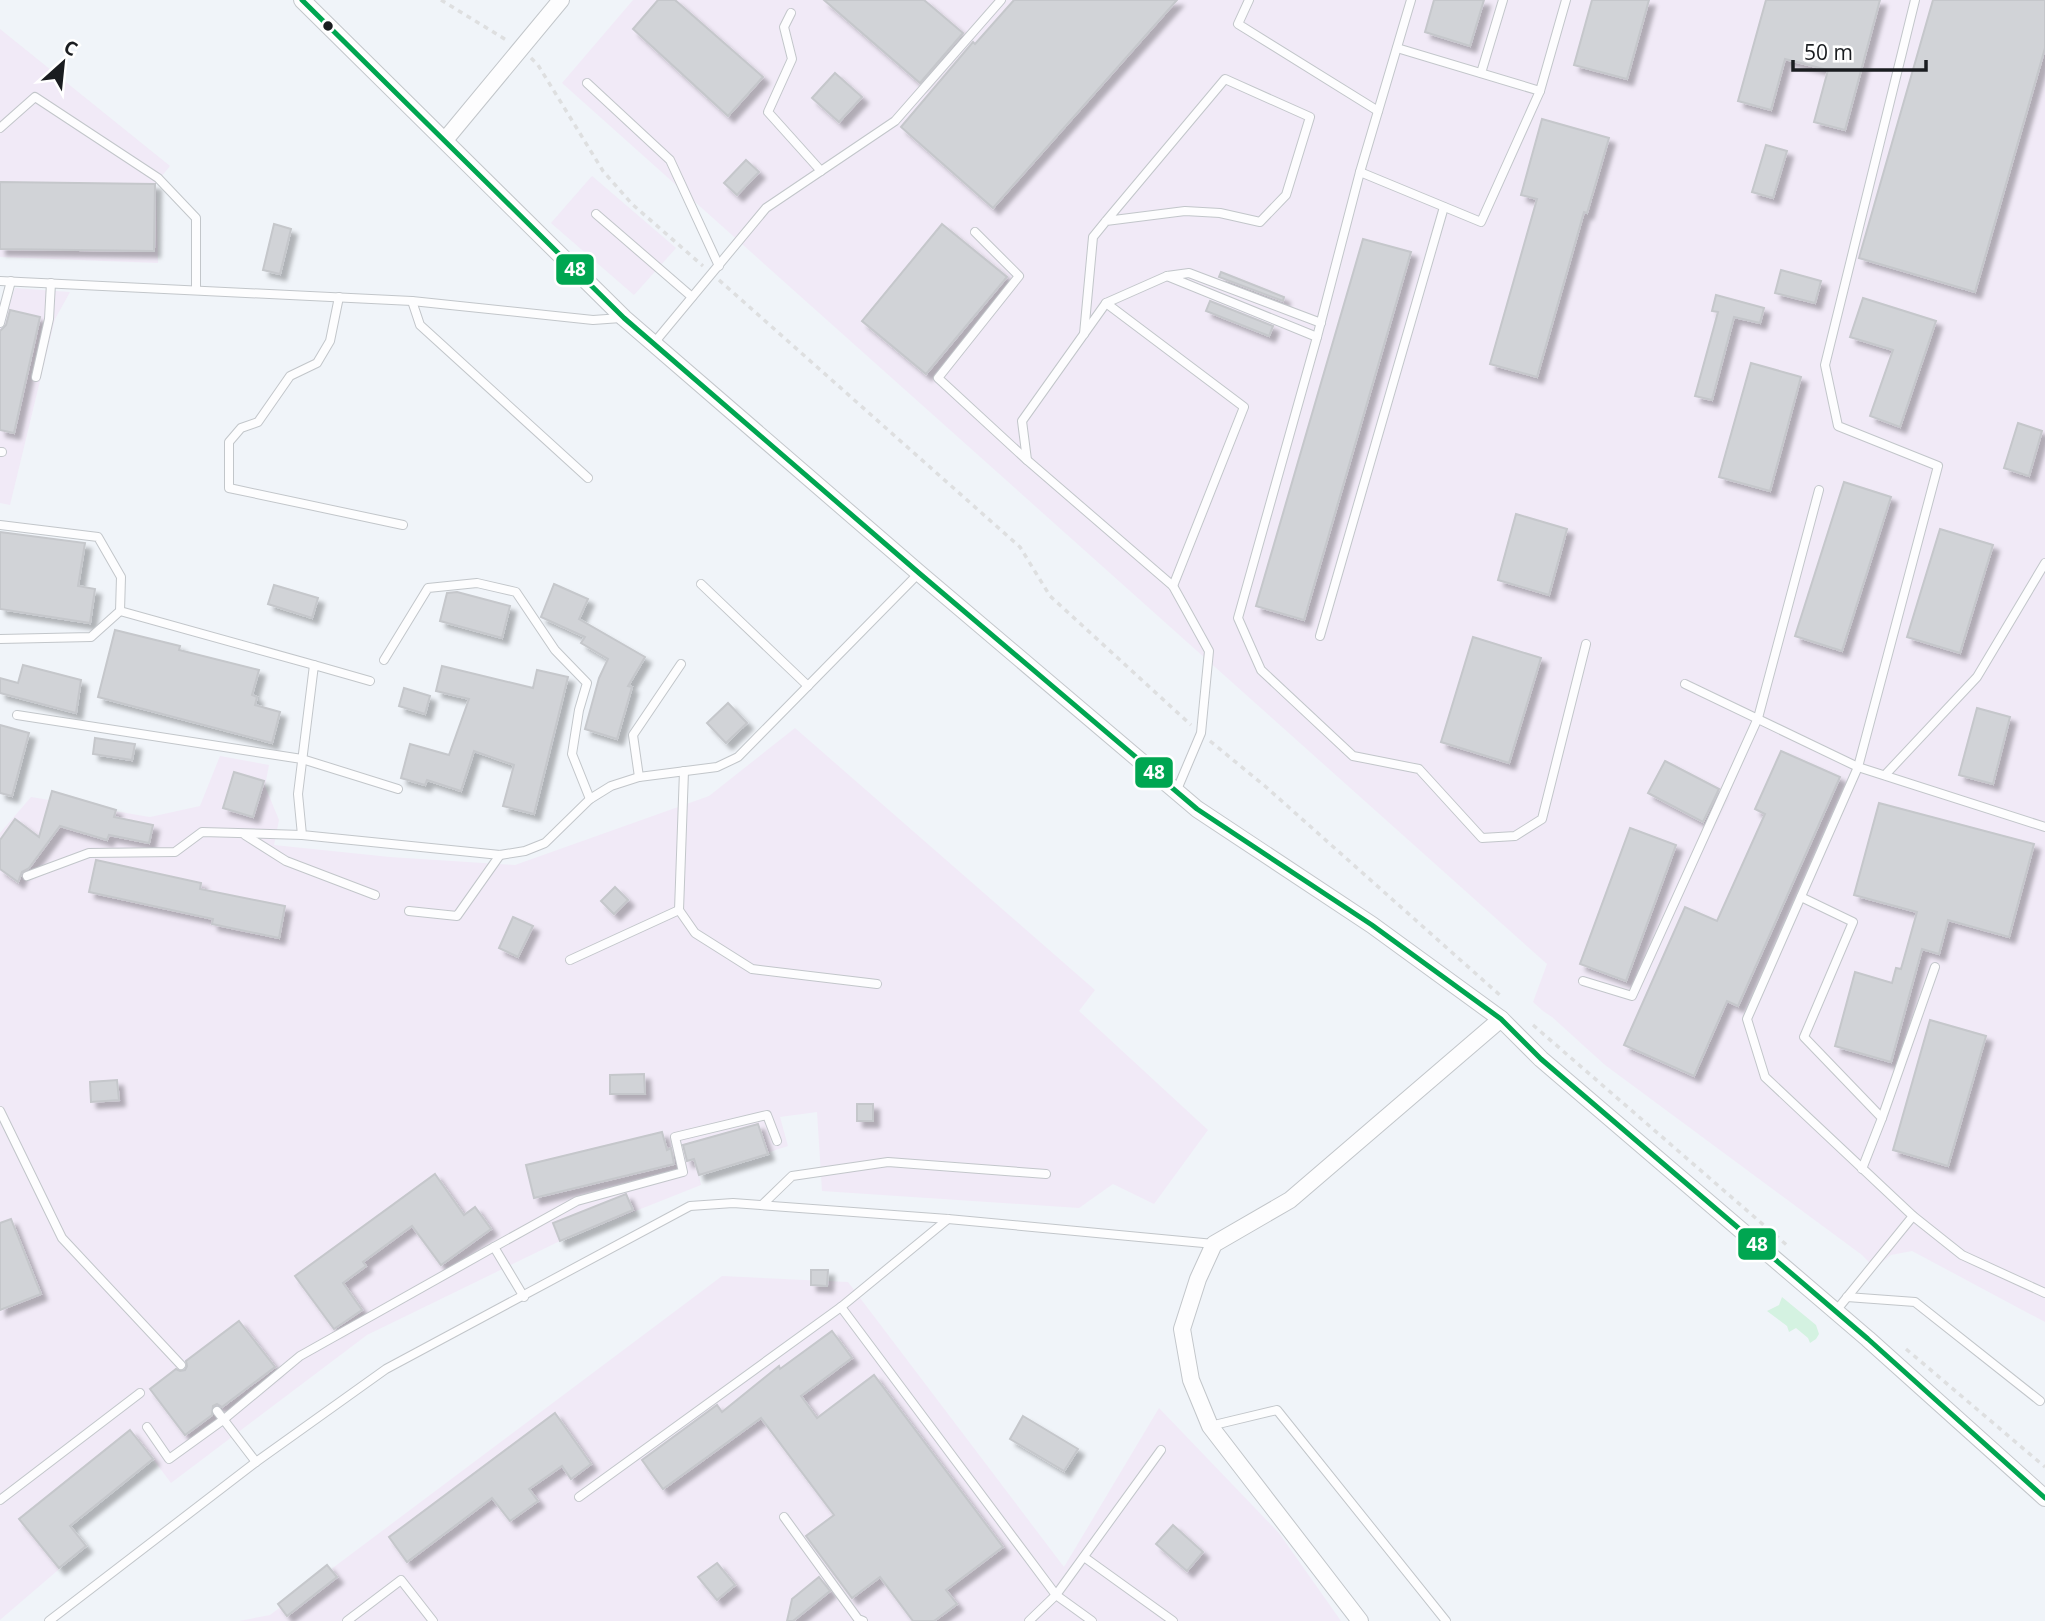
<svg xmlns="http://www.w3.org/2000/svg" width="2045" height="1621" viewBox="0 0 2045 1621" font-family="'Open Sans',sans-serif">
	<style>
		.industrial { fill: #f1eaf7 }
		.green { fill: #d4f2e1 }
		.building { fill: #d1d3d7; stroke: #c5c7cb; stroke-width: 2; filter: url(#shadow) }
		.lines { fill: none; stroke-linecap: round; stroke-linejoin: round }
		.lane-casing { stroke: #c2c6ca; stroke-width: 10 }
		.street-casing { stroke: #c2c6ca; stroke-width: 18 }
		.path { stroke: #dedfe0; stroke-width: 3.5; stroke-dasharray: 5 5; stroke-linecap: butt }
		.lane { stroke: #fdfdfe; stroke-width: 8 }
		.street { stroke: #fdfdfe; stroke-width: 16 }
		.bus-1-casing { stroke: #fff; stroke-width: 10 }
		.bus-1 { stroke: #00a651; stroke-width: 5 }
		.bus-dot { fill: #1a1d20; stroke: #fff; stroke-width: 2.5 }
		.line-badge { stroke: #fff; stroke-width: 2.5 }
		.badge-label { font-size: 19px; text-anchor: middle; font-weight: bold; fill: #fff }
	</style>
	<defs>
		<filter id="shadow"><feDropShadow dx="6" dy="6" stdDeviation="2" flood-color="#0004"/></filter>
	</defs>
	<rect width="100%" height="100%" fill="#f0f4f9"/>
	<g class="industrial">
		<path d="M633,0H2045V1322L1912,1251L1891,1255L1875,1268L1862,1255L1605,1065L1552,1017L1543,1011L1533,1002L1547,964L562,83Z"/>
		<path d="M0,29L170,166L156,183L158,263L0,257Z"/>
		<path d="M592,176L676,248L634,295L551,223Z"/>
		<path d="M15,288L70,292L55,319L10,505L0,503V301L10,302Z"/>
		<path d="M795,728L1095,990L1079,1011L1208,1130L1154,1204L1113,1184L1079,1208L822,1191L817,1112L780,1117L788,1146L699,1175L701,1185L560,1241L367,1335L171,1483L153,1459L70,1525L86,1546L0,1620V833L31,797L150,817L200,806L220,756L269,765L265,786L279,820L274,845L390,857L515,865L709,796Z"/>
		<path d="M722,1276L848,1282L1064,1567L1159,1408L1279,1533L1341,1621H239L270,1615Z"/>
	</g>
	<path class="green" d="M1782,1297L1816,1325L1819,1334L1816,1339L1810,1343L1808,1338L1796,1328L1789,1332L1787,1326L1767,1311L1779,1305Z"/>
	<g class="building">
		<path d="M658,0H675L763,77L728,116L633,29Z"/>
		<path d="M824,0H924L963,33L920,83Z"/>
		<path d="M1014,0H1177L993,208L901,127L973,42L975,44Z"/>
		<path d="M1434,0H1484L1470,46L1425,32Z"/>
		<path d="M1592,0H1649L1627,79L1574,65Z"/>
		<path d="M1766,0H1880L1845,130L1814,122L1828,70L1785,59L1771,110L1738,101Z"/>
		<path d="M1933,0H2045V48L1975,292L1859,258Z"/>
		<path d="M835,73L862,97L839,122L812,98Z"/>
		<path d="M1542,119L1609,138L1587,213L1584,212L1537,377L1490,364L1537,199L1521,195Z"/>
		<path d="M1766,145L1787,151L1773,198L1752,192Z"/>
		<path d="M746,160L759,172L737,195L724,183Z"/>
		<path d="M0,182L155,184L154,251L0,249Z"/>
		<path d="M274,224L291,229L280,274L263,270Z"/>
		<path d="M942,224L1007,277L926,374L862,321Z"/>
		<path d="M1363,239L1411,252L1304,620L1256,606Z"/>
		<path d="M1781,270L1821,281L1815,303L1775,293Z"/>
		<path d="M1221,272L1284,297L1283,301L1219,277Z"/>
		<path d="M1716,295L1764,308L1760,323L1734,317L1712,400L1695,396L1718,312L1712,311Z"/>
		<path d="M1863,298L1936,321L1900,427L1870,416L1893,350L1850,337Z"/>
		<path d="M1210,301L1273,326L1269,336L1206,311Z"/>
		<path d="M10,310L40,317L14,433L0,430V331L6,325Z"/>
		<path d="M1751,363L1801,377L1770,491L1719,477Z"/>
		<path d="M2018,423L2042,431L2029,476L2004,468Z"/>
		<path d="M1844,482L1891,497L1842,651L1795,636Z"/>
		<path d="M1516,514L1567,529L1549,595L1498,580Z"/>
		<path d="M1940,529L1993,545L1960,653L1907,637Z"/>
		<path d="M0,532L85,543L78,586L95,589L90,623L0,609Z"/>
		<path d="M554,584L588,599L579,619L645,657L628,686L632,687L617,739L585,729L599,678L608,659L581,643L585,637L541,617Z"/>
		<path d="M274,585L318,598L312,618L268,604Z"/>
		<path d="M457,592L510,606L502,638L440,621L447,593Z"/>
		<path d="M115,630L180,646L179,650L259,670L252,695L257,697L255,705L280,712L272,743L98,697Z"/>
		<path d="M1473,637L1541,658L1509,763L1441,742Z"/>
		<path d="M23,665L81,680L76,713L0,693V678L18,683Z"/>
		<path d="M442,666L533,688L537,670L568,677L534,814L503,806L514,765L474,751L461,791L427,780L425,785L401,778L410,744L449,755L469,699L436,691Z"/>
		<path d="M404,688L430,696L425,714L399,706Z"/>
		<path d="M728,703L747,723L726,743L707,723Z"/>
		<path d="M1977,708L2010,717L1993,784L1959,775Z"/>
		<path d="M0,725L29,733L12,796L0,793Z"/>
		<path d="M95,738L135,744L132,760L93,754Z"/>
		<path d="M1781,751L1840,777L1738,1006L1727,1001L1694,1076L1624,1045L1685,907L1717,921L1765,814L1755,809Z"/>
		<path d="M1665,761L1719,789L1703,822L1648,793Z"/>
		<path d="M234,772L264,781L253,817L223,808Z"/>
		<path d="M52,791L116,810L114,817L153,825L149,843L109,835L107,840L60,826L29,868L22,872L18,882L0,869V840L15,819L39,837Z"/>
		<path d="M1879,803L2034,844L2009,937L1948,920L1939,954L1922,949L1891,1062L1835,1046L1855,972L1892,983L1896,968L1901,969L1917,912L1854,895Z"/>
		<path d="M1630,828L1676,845L1626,981L1580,964Z"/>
		<path d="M96,860L201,883L200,889L285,906L279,938L212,924L213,919L89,892Z"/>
		<path d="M615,887L628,900L614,914L601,901Z"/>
		<path d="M513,917L533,926L518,957L499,948Z"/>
		<path d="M1930,1020L1986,1036L1948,1166L1893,1150Z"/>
		<path d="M644,1074L645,1094H610V1075Z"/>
		<path d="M117,1080L119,1100L91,1102L90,1082Z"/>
		<rect x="857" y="1104" width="16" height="17"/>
		<path d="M758,1124L768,1154L699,1175L694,1159L687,1161L683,1145Z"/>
		<path d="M662,1132L667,1150L671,1148L674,1164L534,1198L526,1165Z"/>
		<path d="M435,1174L464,1215L475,1207L491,1229L441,1265L412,1226L363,1262L366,1266L343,1283L362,1310L334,1329L295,1276Z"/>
		<path d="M626,1194L633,1210L560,1241L553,1223Z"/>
		<path d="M11,1219L41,1294L0,1310V1223Z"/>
		<path d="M811,1270H828L827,1286L811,1285Z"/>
		<path d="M239,1321L275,1367L222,1407L217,1404L213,1406L212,1415L185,1435L150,1389L176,1369L180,1371L185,1370L187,1366L186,1361Z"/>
		<path d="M832,1331L852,1358L801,1396L817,1418L874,1375L1003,1547L946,1590L957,1604L934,1621H913L880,1577L852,1598L806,1536L834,1515L761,1418L663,1489L642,1460L717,1405L722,1412L779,1366L780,1369Z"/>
		<path d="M555,1413L591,1464L571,1479L562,1466L529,1489L538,1501L510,1521L492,1498L407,1562L389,1537Z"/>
		<path d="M1023,1416L1078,1449L1064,1471L1010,1439Z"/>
		<path d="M130,1430L153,1459L70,1526L86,1546L59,1568L19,1519Z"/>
		<path d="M1173,1525L1203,1552L1187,1571L1156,1544Z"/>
		<path d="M717,1563L735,1585L717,1600L698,1577Z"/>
		<path d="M327,1565L337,1577L287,1616L278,1604Z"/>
		<path d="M819,1577L830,1591L793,1621H787L792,1599Z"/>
	</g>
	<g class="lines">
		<g class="lane-casing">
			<g id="lane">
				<path d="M1249,0L1238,24L1378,111"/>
				<path d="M1411,0L1360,172L1317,337L1238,618L1261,670L1353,756L1419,769L1482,838L1515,836L1542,819L1586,644"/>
				<path d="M1915,0L1825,365L1838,426L1938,466L1858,767L1747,1019L1765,1077L1913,1216L1962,1255L2045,1293"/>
				<path d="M791,13L784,27L792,59L768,112L821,171"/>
				<path d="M1397,48L1540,91L1566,0"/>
				<path d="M1481,73L1503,0"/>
				<path d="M587,83L670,160L719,266"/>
				<path d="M0,128L35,97L158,178L196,218V290"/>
				<path d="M1360,172L1481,222L1540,91"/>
				<path d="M596,214L692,297"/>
				<path d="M975,232L1019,276L938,378L1027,460"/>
				<path d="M1167,276L1106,303L1022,421L1027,460L1173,586L1209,651L1201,733L1176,792"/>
				<path d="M0,281L412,301L593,320L621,318"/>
				<path d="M339,297L330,341L317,363L290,376L258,422L241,428L229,442V488L403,525"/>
				<path d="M412,301L420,325L588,478"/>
				<path d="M1106,303L1244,407L1173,586"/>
				<path d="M0,323L11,281"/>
				<path d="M1084,334L1093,237L1106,221L1225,79L1310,117L1286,195L1260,222L1220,213L1185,211L1106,221"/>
				<path d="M1317,337L1167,276L1189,273L1321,323"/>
				<path d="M654,343L766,208L895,121L1001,0"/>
				<path d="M36,377L49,319L51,283"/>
				<path d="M0,452H2"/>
				<path d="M0,525L98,537L121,577L120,611"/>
				<path d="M701,584L808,686"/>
				<path d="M1320,636L1444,207"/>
				<path d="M0,639L91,637L120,611L314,665"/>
				<path d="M384,660L428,588L477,583L516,592L555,650L587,683L579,710L572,754L590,799"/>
				<path d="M370,681L314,665L298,794L302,835L500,855L525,851L545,843L590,799L611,786L639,777L717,767L738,757L919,573"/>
				<path d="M1685,684L1858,767L2045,827"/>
				<path d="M17,715L302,759L398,789"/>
				<path d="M684,771L679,910L695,933L752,969L877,984"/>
				<path d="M1885,775L1977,677L2045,563"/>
				<path d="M639,777L633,735L681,664"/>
				<path d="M245,835L286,861L375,895"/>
				<path d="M27,876L89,853L175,852L202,832L302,835"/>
				<path d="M1801,897L1853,922L1804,1037L1882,1118L1862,1169"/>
				<path d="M409,911L457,916L500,855"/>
				<path d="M570,960L679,910"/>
				<path d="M1583,981L1632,996L1758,718L1819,490"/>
				<path d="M0,1111L62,1238L181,1365"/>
				<path d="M1882,1118L1935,967"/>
				<path d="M762,1205L792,1176L888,1162L1046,1174"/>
				<path d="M494,1247L524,1297"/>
				<path d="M1847,1297L1915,1302L2040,1401"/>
				<path d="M841,1307L1056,1595L1092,1621"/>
				<path d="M1835,1312L1913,1216"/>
				<path d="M217,1411L256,1462"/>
				<path d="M1210,1426L1277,1410L1446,1621"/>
				<path d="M147,1427L169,1459L223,1420L300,1356L494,1247L577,1201L683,1172L675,1137L767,1115L777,1141"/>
				<path d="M579,1497L841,1307L948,1219"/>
				<path d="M0,1500L140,1393"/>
				<path d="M784,1517L858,1619L863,1621"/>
				<path d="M1084,1557L1173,1621"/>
				<path d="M49,1621L256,1462L386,1369L690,1206L733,1203L948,1219L1214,1244"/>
				<path d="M347,1621L401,1580L433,1621"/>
				<path d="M1029,1621L1056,1595L1161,1450"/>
			</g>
		</g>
		<g class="street-casing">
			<g id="street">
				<path d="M302,0L624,318L919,573L1197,809L1372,925L1501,1019L1541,1059L1868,1339L2045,1498"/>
				<path d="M445,140L561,0"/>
				<path d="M1360,1621L1210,1426L1191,1380L1182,1329L1198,1279L1214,1244L1290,1200L1501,1019"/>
			</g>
		</g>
		<g class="path">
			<path d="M441,0L508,41"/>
			<path d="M531,58L538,65L603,171L632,204L703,266"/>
			<path d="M719,280L1020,547L1050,596L1191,725"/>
			<path d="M1210,741L1266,787L1502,997"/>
			<path d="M1533,1025L1789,1247"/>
			<path d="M1906,1349L2045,1467"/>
		</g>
		<use href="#lane" class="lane"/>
		<use href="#street" class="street"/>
		<g class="bus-1-casing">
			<path id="bus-1" d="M302,0L624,318L919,573L1197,809L1372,925L1501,1019L1541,1059L1868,1339L2045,1498"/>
		</g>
		<use href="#bus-1" class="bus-1"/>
	</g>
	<circle class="bus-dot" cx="328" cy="26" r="6"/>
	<g class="line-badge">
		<rect x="555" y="253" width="40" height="33" rx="7" fill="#00a651"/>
		<rect x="1134" y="756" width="40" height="33" rx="7" fill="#00a651"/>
		<rect x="1737" y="1227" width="40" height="34" rx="7" fill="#00a651"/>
	</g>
	<g class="badge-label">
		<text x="575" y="276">48</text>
		<text x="1154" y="779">48</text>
		<text x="1757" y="1251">48</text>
	</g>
	<g transform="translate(63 63) rotate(27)" stroke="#ffffff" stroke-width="5" paint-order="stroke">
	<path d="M0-5L12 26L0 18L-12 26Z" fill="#1a1d20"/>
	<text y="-10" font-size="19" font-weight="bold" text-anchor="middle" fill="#1a1d20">С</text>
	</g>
	<path d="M1793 60v10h133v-10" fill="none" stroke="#1a1d20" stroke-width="3.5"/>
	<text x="1804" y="60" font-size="21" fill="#1a1d20" stroke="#ffffff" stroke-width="5" paint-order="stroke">50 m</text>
</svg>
